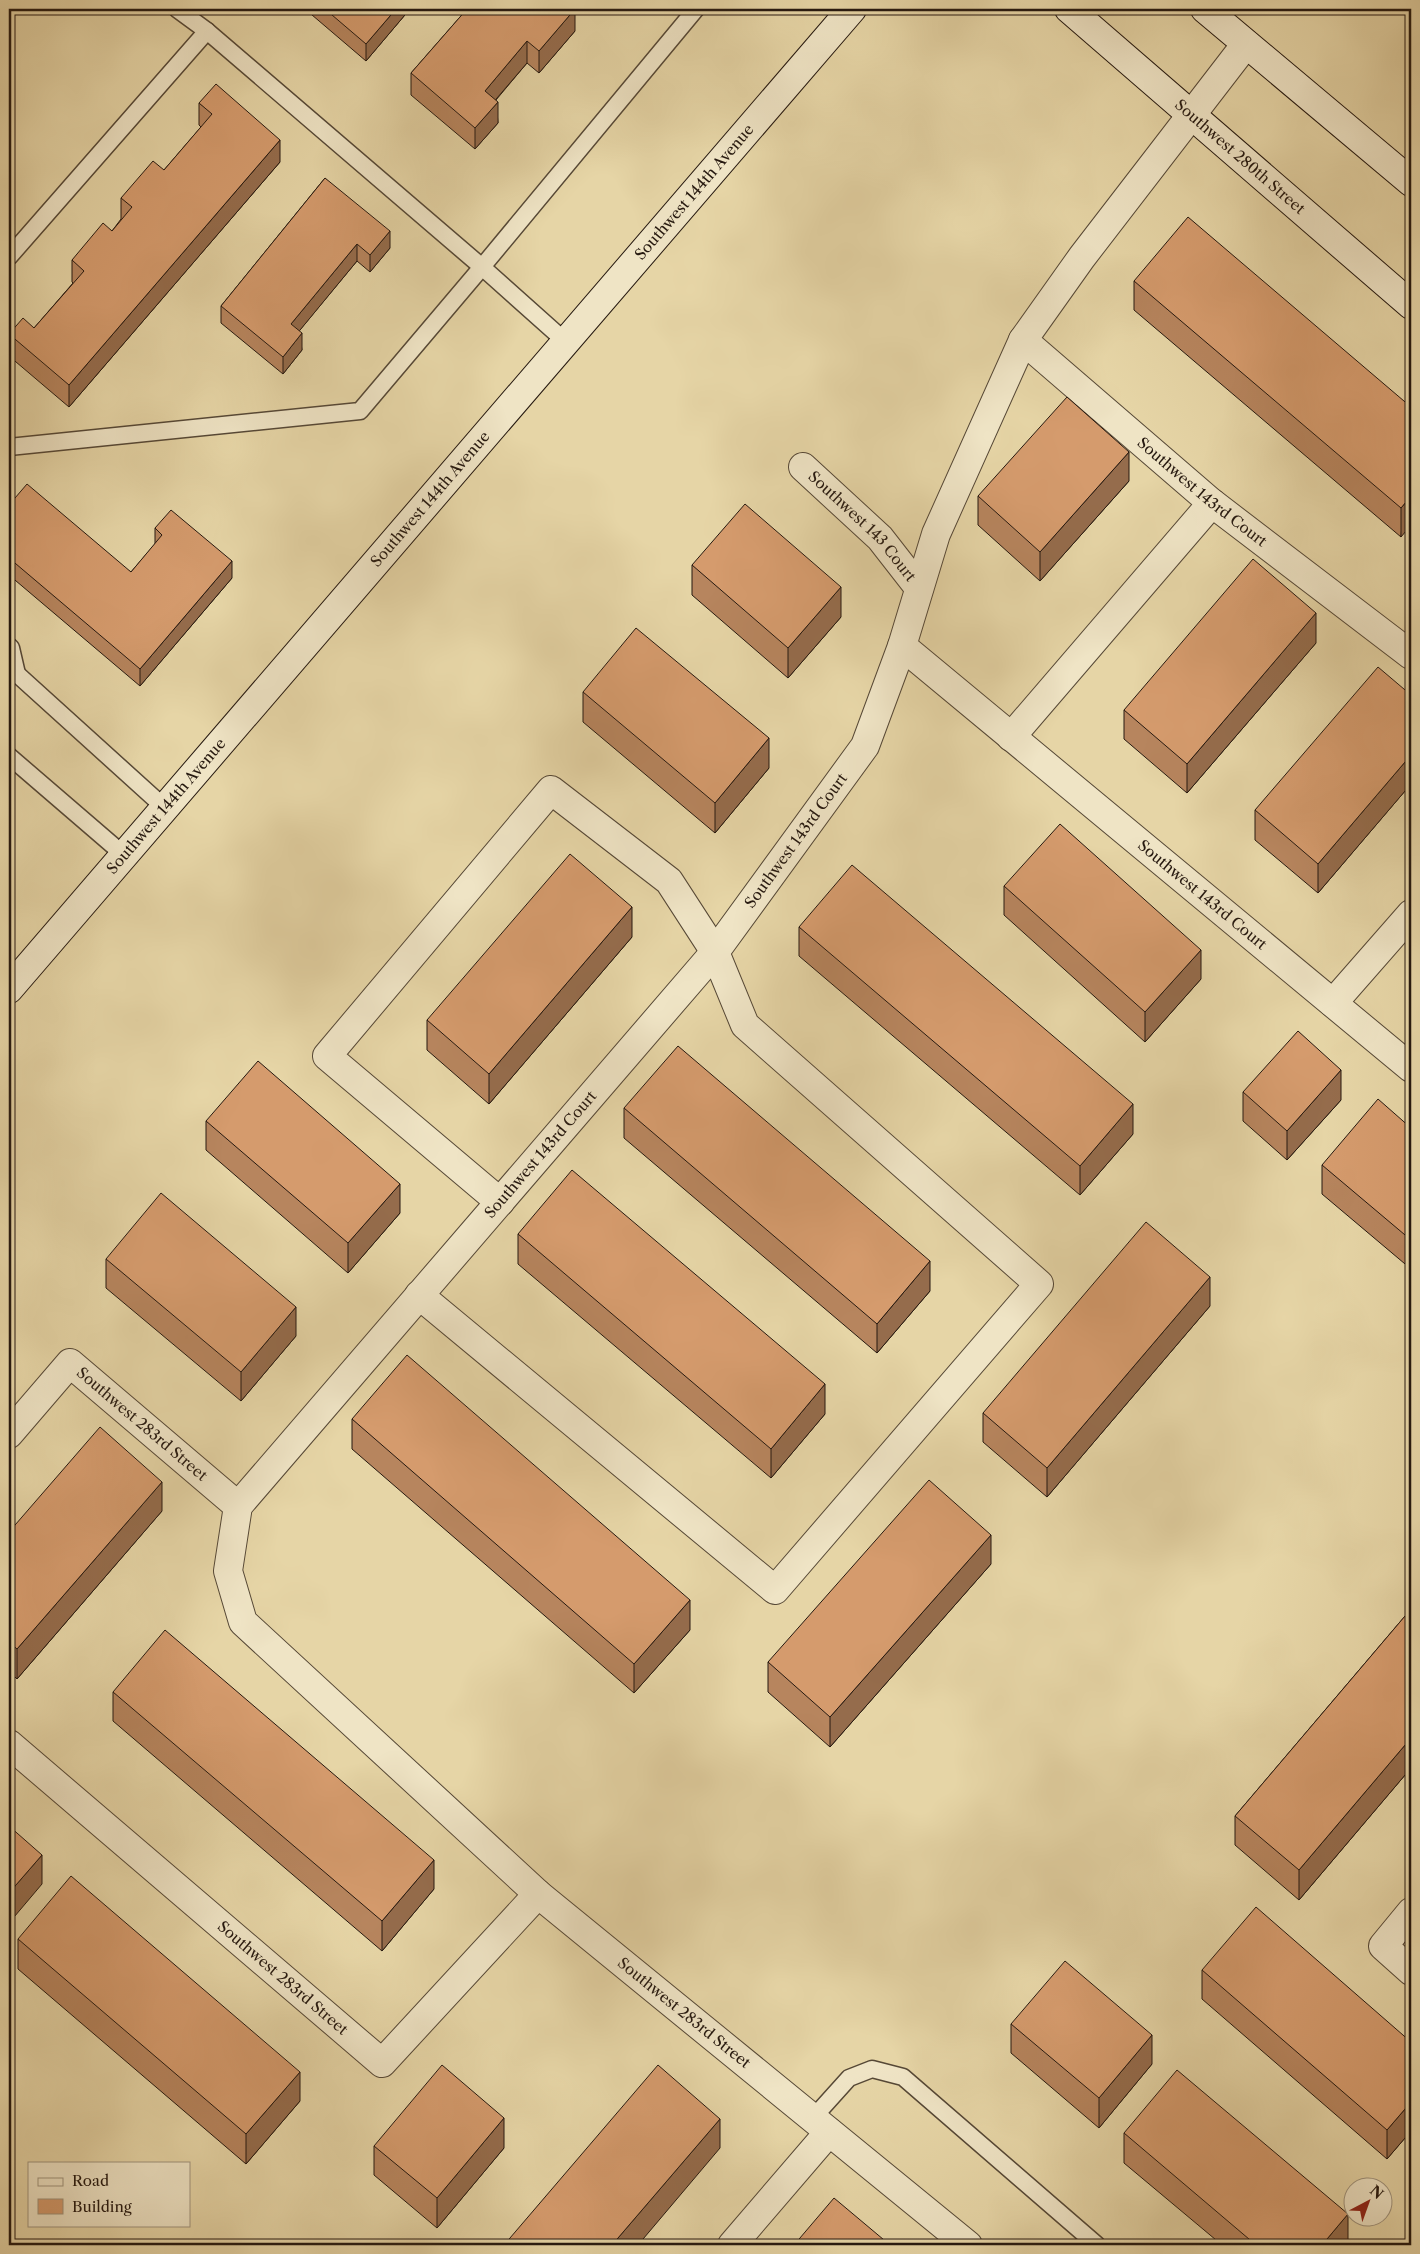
<svg xmlns="http://www.w3.org/2000/svg" width="1420" height="2254" viewBox="0 0 1420 2254" font-family="'Libre Caslon Text',serif">
	<style>
		.lines { fill: none; stroke-linecap: round; stroke-linejoin: round }
		.lane-casing { stroke: #564836; stroke-width: 19 }
		.street-casing { stroke: #564836; stroke-width: 30 }
		.secondary-casing { stroke: #261910; stroke-width: 30 }
		.lane { stroke: #efe4c5; stroke-width: 16 }
		.street { stroke: #efe4c5; stroke-width: 28 }
		.secondary { stroke: #efe4c5; stroke-width: 28 }
		.wall { fill: #b7855e; stroke: #261910 }
		.shaded-wall { fill: #956c4c; stroke: #261910 }
		.building { fill: #d59b6d; stroke: #261910 }
		.labels { text-anchor: middle; stroke-width: 4.5; stroke-linejoin: round; paint-order: stroke }
		.street-label { font-size: 15px; fill: #261910; stroke: #efe4c5 }
	</style>
	<rect width="100%" height="100%" fill="#e6d5a6"/>
	<filter id="stains"><feTurbulence type="fractalNoise" baseFrequency=".004" numOctaves="4"/><feColorMatrix values="0 0 0 0 .2 0 0 0 0 .09 0 0 0 0 .02 0 0 0 .5 -.17"/></filter>
	<radialGradient id="worn" r=".72"><stop offset=".6" stop-color="#630" stop-opacity="0"/><stop offset="1" stop-color="#630" stop-opacity=".3"/></radialGradient>
	<g class="lines">
		<g class="lane-casing">
			<g id="lane">
				<path d="M177,9L207,31L482,267L696,9"/>
				<path d="M9,257L207,31"/>
				<path d="M9,447L360,411L482,267L566,342"/>
				<path d="M9,646L11,648L17,674"/>
				<path d="M9,671L17,674L165,808"/>
				<path d="M9,756L124,855"/>
				<path d="M813,2118L849,2078L872,2069L903,2077L1097,2245"/>
			</g>
		</g>
		<g class="street-casing">
			<g id="street">
				<path id="s1" d="M1023,340L1212,503L1411,655"/>
				<path id="s2" d="M803,467L880,538L919,588"/>
				<path id="s3" d="M902,646L1411,1068"/>
				<path d="M1011,737L1212,503"/>
				<path d="M1333,1003L1411,914"/>
				<path d="M419,1295L775,1590L1039,1284L745,1025L715,952L669,881L551,790L327,1056L500,1202"/>
				<path id="s4" d="M9,1434L70,1363L238,1506"/>
				<path id="s5" d="M9,1744L382,2063L538,1894"/>
				<path d="M1411,1912L1383,1946L1411,1971"/>
				<path d="M732,2245L829,2132"/>
				<path id="s6" d="M968,2245L538,1894L243,1622L228,1571L238,1506L715,952L865,746L902,646L936,534L1023,340L1082,257L1246,44"/>
			</g>
		</g>
		<g class="secondary-casing">
			<g id="secondary">
				<path id="s7" d="M1069,9L1411,305"/>
				<path d="M1205,9L1411,182"/>
				<path id="s8" d="M9,989L852,9"/>
			</g>
		</g>
		<use href="#lane" class="lane"/>
		<use href="#street" class="street"/>
		<use href="#secondary" class="secondary"/>
	</g>
	<g class="wall">
		<path d="M305,9H410L366,61Z"/>
		<path d="M467,9L575,31L539,73L527,63L496,100L498,123L475,149L411,95V73Z"/>
		<path d="M583,9H593L589,14Z"/>
		<path d="M199,103L280,162L69,407L9,356V334L34,328L73,283L72,282V260L112,231L121,219V198L164,170L201,127L199,125Z"/>
		<path d="M325,178L390,248L370,272L357,261L299,331L302,350L283,374L221,323V306Z"/>
		<path d="M1134,281L1411,407L1401,537L1134,310Z"/>
		<path d="M1129,481L1040,581L978,525V496Z"/>
		<path d="M9,505L131,572L155,544V528L232,578L140,686L9,575Z"/>
		<path d="M692,565L841,617L788,678L692,595Z"/>
		<path d="M1316,643L1187,793L1124,739V710Z"/>
		<path d="M583,692L769,768L715,833L583,722Z"/>
		<path d="M1411,695V784L1318,893L1255,840V810Z"/>
		<path d="M1004,886L1201,979L1145,1042L1004,915Z"/>
		<path d="M799,927L1133,1134L1080,1195L799,956Z"/>
		<path d="M632,937L489,1104L427,1050V1020Z"/>
		<path d="M1243,1092L1341,1100L1287,1160L1243,1121Z"/>
		<path d="M624,1108L930,1291L877,1353L624,1138Z"/>
		<path d="M206,1121L400,1213L348,1273L206,1150Z"/>
		<path d="M1411,1128V1269L1322,1194V1165Z"/>
		<path d="M518,1234L825,1414L771,1478L518,1264Z"/>
		<path d="M106,1259L296,1336L241,1401L106,1288Z"/>
		<path d="M1210,1306L1047,1497L983,1442V1413Z"/>
		<path d="M352,1419L690,1630L634,1693L352,1449Z"/>
		<path d="M162,1511L17,1679L9,1671V1532Z"/>
		<path d="M991,1564L830,1747L768,1692V1662Z"/>
		<path d="M1411,1609V1768L1299,1900L1235,1845V1816Z"/>
		<path d="M113,1692L434,1889L382,1951L113,1721Z"/>
		<path d="M18,1939L300,2101L246,2164L18,1969Z"/>
		<path d="M1202,1970L1411,2042V2131L1387,2159L1202,1999Z"/>
		<path d="M1011,2024L1152,2064L1099,2128L1011,2053Z"/>
		<path d="M1124,2133L1348,2244L1346,2245H1222L1124,2163Z"/>
		<path d="M374,2146L504,2148L437,2228L374,2175Z"/>
	</g>
	<g class="shaded-wall">
		<path d="M396,9H410L366,61V44Z"/>
		<path d="M575,9V31L539,73V51Z"/>
		<path d="M589,9H593L589,14Z"/>
		<path d="M527,41V63L485,112V91Z"/>
		<path d="M498,102V123L475,149V128Z"/>
		<path d="M280,140V162L69,407V385Z"/>
		<path d="M390,231V248L370,272V255Z"/>
		<path d="M357,244V261L291,341V324Z"/>
		<path d="M302,333V350L283,374V357Z"/>
		<path d="M1129,452V481L1040,581V552Z"/>
		<path d="M1411,496V525L1401,537V508Z"/>
		<path d="M232,561V578L140,686V669Z"/>
		<path d="M841,587V617L788,678V648Z"/>
		<path d="M1316,613V643L1187,793V764Z"/>
		<path d="M769,738V768L715,833V803Z"/>
		<path d="M1411,755V784L1318,893V864Z"/>
		<path d="M632,907V937L489,1104V1074Z"/>
		<path d="M1201,950V979L1145,1042V1012Z"/>
		<path d="M1341,1070V1100L1287,1160V1131Z"/>
		<path d="M1133,1104V1134L1080,1195V1166Z"/>
		<path d="M400,1184V1213L348,1273V1243Z"/>
		<path d="M930,1261V1291L877,1353V1324Z"/>
		<path d="M1210,1277V1306L1047,1497V1468Z"/>
		<path d="M296,1307V1336L241,1401V1372Z"/>
		<path d="M825,1384V1414L771,1478V1449Z"/>
		<path d="M162,1482V1511L17,1679V1649Z"/>
		<path d="M991,1535V1564L830,1747V1717Z"/>
		<path d="M690,1600V1630L634,1693V1664Z"/>
		<path d="M1411,1738V1768L1299,1900V1870Z"/>
		<path d="M42,1855V1884L9,1923V1893Z"/>
		<path d="M434,1860V1889L382,1951V1921Z"/>
		<path d="M1152,2035V2064L1099,2128V2098Z"/>
		<path d="M300,2072V2101L246,2164V2134Z"/>
		<path d="M1411,2102V2131L1387,2159V2130Z"/>
		<path d="M504,2118V2148L437,2228V2198Z"/>
		<path d="M720,2119V2148L638,2245H612Z"/>
		<path d="M1348,2214V2244L1346,2245H1322Z"/>
	</g>
	<g class="building">
		<path d="M325,9H396L366,44Z"/>
		<path d="M467,9H575L539,51L527,41L485,91L498,102L475,128L411,73Z"/>
		<path d="M216,84L280,140L69,385L9,334L23,318L34,328L84,271L72,260L103,223L112,231L132,207L121,198L153,161L164,170L212,114L199,103Z"/>
		<path d="M325,178L390,231L370,255L357,244L291,324L302,333L283,357L221,306Z"/>
		<path d="M1188,217L1411,407V496L1401,508L1134,281Z"/>
		<path d="M1067,397L1129,452L1040,552L978,496Z"/>
		<path d="M27,484L131,572L162,535L155,528L171,510L232,561L140,669L9,558V505Z"/>
		<path d="M745,504L841,587L788,648L692,565Z"/>
		<path d="M1253,559L1316,613L1187,764L1124,710Z"/>
		<path d="M636,628L769,738L715,803L583,692Z"/>
		<path d="M1378,667L1411,695V755L1318,864L1255,810Z"/>
		<path d="M1060,824L1201,950L1145,1012L1004,886Z"/>
		<path d="M570,854L632,907L489,1074L427,1020Z"/>
		<path d="M852,865L1133,1104L1080,1166L799,927Z"/>
		<path d="M1298,1031L1341,1070L1287,1131L1243,1092Z"/>
		<path d="M678,1046L930,1261L877,1324L624,1108Z"/>
		<path d="M258,1061L400,1184L348,1243L206,1121Z"/>
		<path d="M1378,1099L1411,1128V1240L1322,1165Z"/>
		<path d="M572,1170L825,1384L771,1449L518,1234Z"/>
		<path d="M161,1193L296,1307L241,1372L106,1259Z"/>
		<path d="M1146,1222L1210,1277L1047,1468L983,1413Z"/>
		<path d="M407,1355L690,1600L634,1664L352,1419Z"/>
		<path d="M100,1427L162,1482L17,1649L9,1642V1532Z"/>
		<path d="M929,1480L991,1535L830,1717L768,1662Z"/>
		<path d="M1411,1609V1738L1299,1870L1235,1816Z"/>
		<path d="M165,1630L434,1860L382,1921L113,1692Z"/>
		<path d="M9,1826L42,1855L9,1893Z"/>
		<path d="M71,1876L300,2072L246,2134L18,1939Z"/>
		<path d="M1256,1907L1411,2042V2102L1387,2130L1202,1970Z"/>
		<path d="M1065,1961L1152,2035L1099,2098L1011,2024Z"/>
		<path d="M442,2065L504,2118L437,2198L374,2146Z"/>
		<path d="M658,2065L720,2119L612,2245H504Z"/>
		<path d="M1177,2070L1348,2214L1322,2245H1256L1124,2133Z"/>
		<path d="M834,2198L890,2245H794Z"/>
	</g>
	<g class="labels">
		<g class="street-label">
			<text dy="5" stroke="none"><textPath href="#s7" startOffset="226">Southwest 280th Street</textPath></text>
			<text dy="5" stroke="none"><textPath href="#s8" startOffset="1051">Southwest 144th Avenue</textPath></text>
			<text dy="5" stroke="none"><textPath href="#s1" startOffset="235">Southwest 143rd Court</textPath></text>
			<text dy="5" stroke="none"><textPath href="#s8" startOffset="646">Southwest 144th Avenue</textPath></text>
			<text dy="5" stroke="none"><textPath href="#s2" startOffset="84">Southwest 143 Court</textPath></text>
			<text dy="5" stroke="none"><textPath href="#s8" startOffset="241">Southwest 144th Avenue</textPath></text>
			<text dy="5" stroke="none"><textPath href="#s6" startOffset="1944">Southwest 143rd Court</textPath></text>
			<text dy="5" stroke="none"><textPath href="#s3" startOffset="390">Southwest 143rd Court</textPath></text>
			<text dy="5" stroke="none"><textPath href="#s6" startOffset="1539">Southwest 143rd Court</textPath></text>
			<text dy="5" stroke="none"><textPath href="#s4" startOffset="188">Southwest 283rd Street</textPath></text>
			<text dy="5" stroke="none"><textPath href="#s5" startOffset="360">Southwest 283rd Street</textPath></text>
			<text transform="translate(684 2013) rotate(39)" y="5">Southwest 283rd Street</text>
		</g>
	</g>
	<rect width="1420" height="2254" fill="none" stroke="#e6d5a6" stroke-width="30"/>
	<rect x="10" y="10" width="1400" height="2234" fill="none" stroke="#261910" stroke-width="2.5"/>
	<rect x="15" y="15" width="1390" height="2224" fill="none" stroke="#261910"/>
	<rect x="28" y="2162" width="162" height="65" fill="#efe4c5" stroke="#9f937d"/>
	<rect x="38" y="2178" width="25" height="8" fill="#efe4c5" stroke="#9f937d"/>
	<text x="72" y="2186" font-size="15" fill="#261910">Road</text>
	<rect x="38" y="2199" width="25" height="15" fill="#d59b6d" stroke="#9f937d"/>
	<text x="72" y="2212" font-size="15" fill="#261910">Building</text>
	<g transform="translate(1368 2202) rotate(41)"><circle r="24" fill="#efe4c5" stroke="#9f937d"/>
	<path d="M0-4L9 19L0 12L-9 19Z" fill="#8f2418"/>
	<text y="-8" font-size="14" font-weight="bold" text-anchor="middle" fill="#261910">N</text>
	</g>
	<rect width="100%" height="100%" filter="url(#stains)"/>
	<rect width="100%" height="100%" fill="url(#worn)"/>
</svg>
